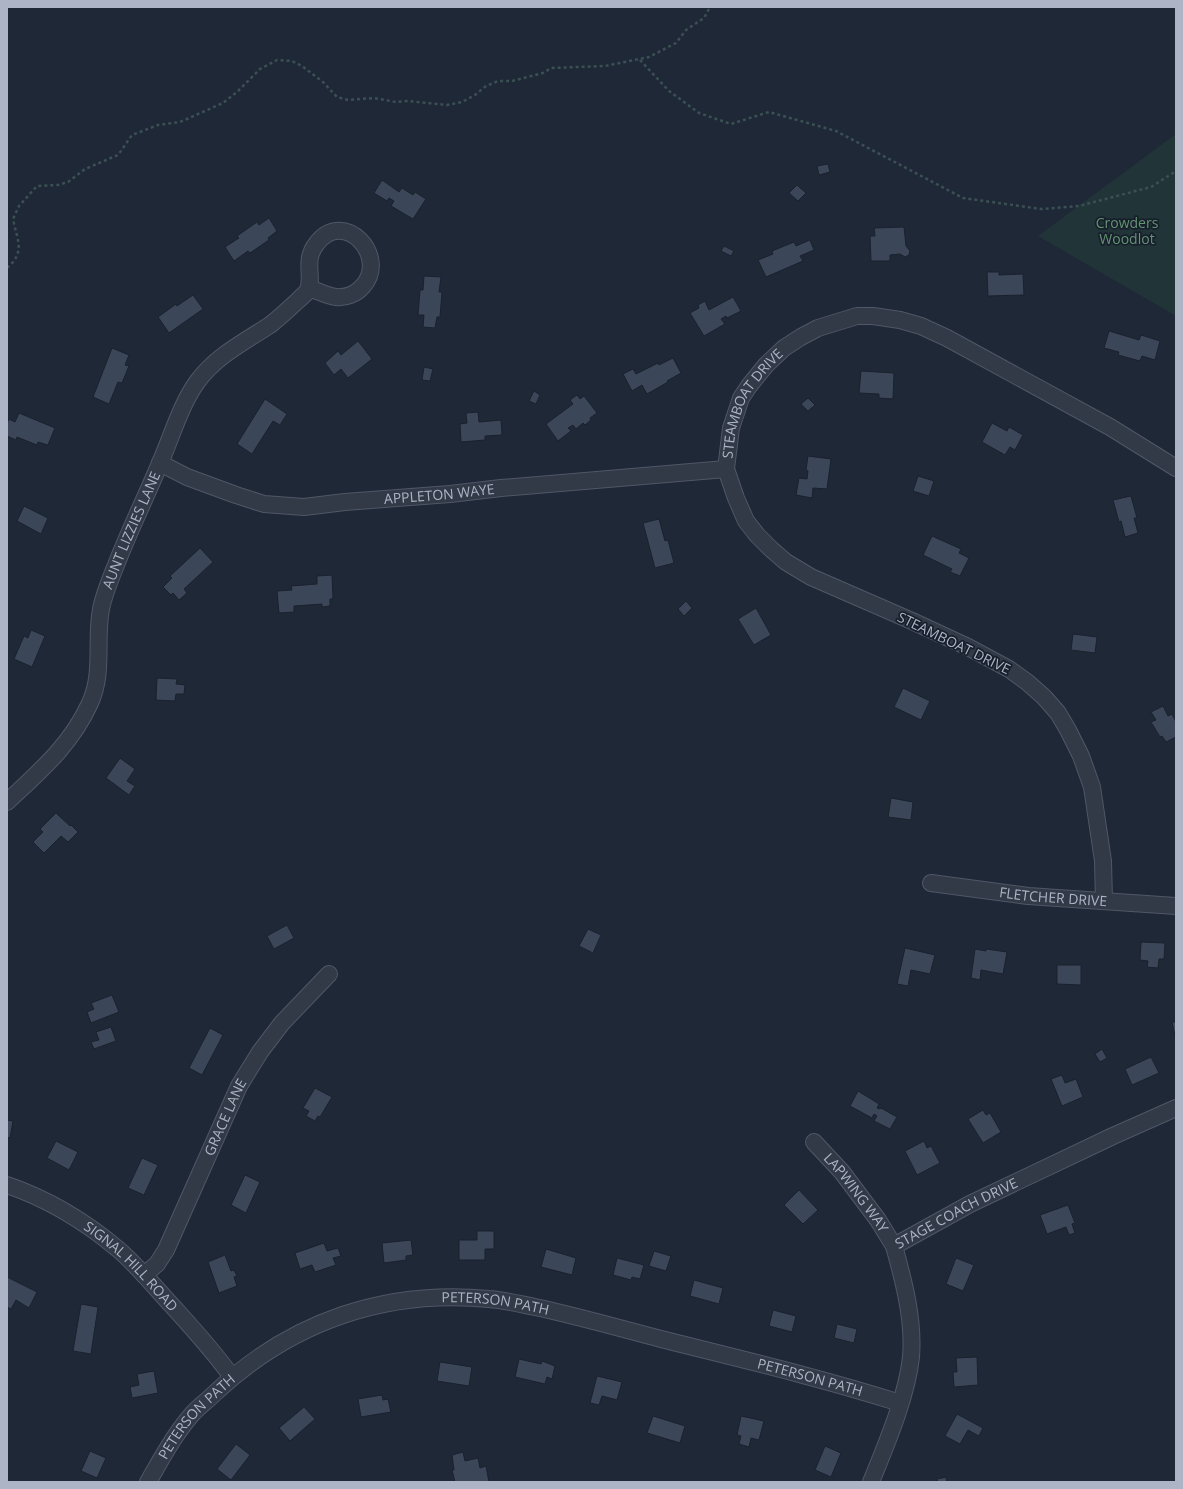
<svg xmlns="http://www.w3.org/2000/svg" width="1183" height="1489" viewBox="0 0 1183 1489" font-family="'Open Sans',sans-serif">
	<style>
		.green { fill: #213438 }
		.building { fill: #3b4658; stroke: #1a212e }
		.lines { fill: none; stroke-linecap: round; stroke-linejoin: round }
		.minor-casing { stroke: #505766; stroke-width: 18 }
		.path { stroke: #3b5053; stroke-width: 2.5; stroke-dasharray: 3 3; stroke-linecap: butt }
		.minor { stroke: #323a48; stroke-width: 16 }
		.labels { text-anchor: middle; stroke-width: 3.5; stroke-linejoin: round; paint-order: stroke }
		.park-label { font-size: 14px; fill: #639572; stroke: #181f2c }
		.street-label { font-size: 14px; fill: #acb4c5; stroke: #181f2c }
	</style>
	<rect width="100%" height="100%" fill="#1f2837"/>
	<path class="green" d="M1176,134V316L1038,236Z"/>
	<g class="building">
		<path d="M828,164L830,172L819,175L817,166Z"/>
		<path d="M382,180L399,192L402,188L413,195L415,192L426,199L413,219L391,206L394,201L389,198L387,201L374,193Z"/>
		<path d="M797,185L806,193L798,201L789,193Z"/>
		<path d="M269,218L277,231L268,238L269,240L250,253L248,251L234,261L225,247L239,238L237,236L257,222L259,225Z"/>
		<path d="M904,227L906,246L910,251L909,255L905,257L900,254L890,255V261H871L870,236H875L874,228Z"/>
		<path d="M810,240L814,250L800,256L803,261L766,277L758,260L773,254L772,251L794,242L796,246Z"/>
		<path d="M724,246L734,251L731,256L721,251Z"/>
		<path d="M987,272H999V275L1023,274L1024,295L988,296Z"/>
		<path d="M424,276L441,277L439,292H442L440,317H437L435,328L423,327L424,315H418L420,290H423Z"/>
		<path d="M193,295L203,309L169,333L158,317L176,304L177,306Z"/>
		<path d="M733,297L741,311L727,318L726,316L721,319L725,324L704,336L690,313L699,308L698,305L705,301L709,310Z"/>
		<path d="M1109,331L1139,340L1141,335L1160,341L1155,360L1142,356L1140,361L1118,355L1119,352L1104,348Z"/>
		<path d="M358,341L372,359L348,378L341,369L334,375L325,363L338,351L341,355Z"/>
		<path d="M112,348L129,355L125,365L129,366L122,383L118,382L109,404L93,397Z"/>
		<path d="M673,358L681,373L667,381L668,382L647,394L642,385L632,391L623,374L633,369L636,374L658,363L659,365Z"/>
		<path d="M424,367L433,369L430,381L422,380Z"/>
		<path d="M861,371L894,373L893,399L879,398V394L859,393Z"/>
		<path d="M534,391L540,395L536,404L529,401Z"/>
		<path d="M577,395L580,399L584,396L597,413L590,418L591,420L585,425L583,423L576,429L573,425L568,428L571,431L558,441L546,424L573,404L570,400Z"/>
		<path d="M808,398L815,405L808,411L801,404Z"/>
		<path d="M265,399L287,414L280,425L273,421L252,454L237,444Z"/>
		<path d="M478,412L479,422L501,420L502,435L485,436V440L461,442L460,424L467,423L466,413Z"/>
		<path d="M19,413L55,428L48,445L38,442L37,445L17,437L16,440L7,436V423L9,419L15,422Z"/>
		<path d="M992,423L1007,431L1009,427L1023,435L1015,450L1010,447L1005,455L982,442Z"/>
		<path d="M808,456L831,459L827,489L813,488L812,498L796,495L799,478L807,479L808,471L806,470Z"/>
		<path d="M918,476L934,481L929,496L913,491Z"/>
		<path d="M1131,496L1137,518H1134L1138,533L1125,537L1121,521L1119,522L1113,500Z"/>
		<path d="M24,506L48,518L41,534L17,521Z"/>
		<path d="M659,519L665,541L668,540L674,563L655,568L643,523Z"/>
		<path d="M932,536L961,549L959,553L969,558L960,576L950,572L952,569L923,555Z"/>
		<path d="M200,548L213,562L184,589L187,593L179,600L173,593L171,595L163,587L172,578L170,576Z"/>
		<path d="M332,575L333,599H330V606L322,607V604L294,606V612L279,613L277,591L292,590L291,586L317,584V576Z"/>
		<path d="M686,601L692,608L684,616L678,609Z"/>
		<path d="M756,608L771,635L754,645L738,619Z"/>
		<path d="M31,630L45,636L32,667L14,659L24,636L28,638Z"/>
		<path d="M1073,634L1097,637L1095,653L1071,650Z"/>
		<path d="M157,678L177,679L176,684L185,685L184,694H176L175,701L156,700Z"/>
		<path d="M903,688L930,701L921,720L894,707Z"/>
		<path d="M1163,706L1168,716L1172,714L1176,722V737L1166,742L1162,736L1160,737L1151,722L1156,720L1151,712Z"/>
		<path d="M120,758L135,769L127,781L135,786L129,795L106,778Z"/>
		<path d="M891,798L913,802L911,820L888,817Z"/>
		<path d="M56,813L70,826L71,825L78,832L68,842L61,836L44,853L33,842L43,832L40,829Z"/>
		<path d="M287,925L294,938L274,949L267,936Z"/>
		<path d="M588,929L601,935L593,953L579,946Z"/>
		<path d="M1141,942L1165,943L1164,959H1159L1158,968L1147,967L1148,961L1140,960Z"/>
		<path d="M905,948L935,955L930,974L911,970L908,986L897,984Z"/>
		<path d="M975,949L986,951V949L1007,952L1003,974L981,970L980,980L971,978Z"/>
		<path d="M1057,965H1081V985L1057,984Z"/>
		<path d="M112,995L119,1012L91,1023L87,1012L94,1009L91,1003Z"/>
		<path d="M1172,1022H1176V1040Z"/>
		<path d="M111,1027L116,1041L94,1049L91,1042L99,1040L96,1032Z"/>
		<path d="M210,1028L223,1035L202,1075L189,1068Z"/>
		<path d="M1102,1049L1107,1058L1100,1062L1095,1054Z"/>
		<path d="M1151,1057L1159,1073L1132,1085L1125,1069Z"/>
		<path d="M1062,1075L1065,1083L1076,1079L1083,1097L1062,1106L1051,1079Z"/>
		<path d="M315,1088L332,1097L320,1117L318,1116L315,1121L306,1116L309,1111L303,1108Z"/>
		<path d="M858,1091L879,1104L877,1108L880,1109L881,1108L897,1117L890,1129L874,1121L877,1116L874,1114L872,1118L850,1106Z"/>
		<path d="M983,1110L986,1115L990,1113L1001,1132L983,1143L968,1119Z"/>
		<path d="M7,1120L13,1121L10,1138L7,1137Z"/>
		<path d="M56,1141L78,1152L69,1170L47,1158Z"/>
		<path d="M924,1141L927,1148L931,1146L940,1163L917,1175L905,1151Z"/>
		<path d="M142,1158L158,1165L144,1195L128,1188Z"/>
		<path d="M245,1175L260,1182L246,1213L231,1205Z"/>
		<path d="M799,1190L818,1210L803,1224L784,1205Z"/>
		<path d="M1068,1205L1075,1223L1072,1224L1075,1233L1069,1235L1066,1227L1047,1234L1040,1215Z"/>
		<path d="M477,1231H494V1249H485V1260H459V1240H477Z"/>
		<path d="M411,1240L413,1255L406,1256V1260L384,1263L382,1243Z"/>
		<path d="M324,1243L327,1251L338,1248L341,1256L333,1258L336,1265L315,1272L312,1265L300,1269L295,1253Z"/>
		<path d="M546,1249L576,1258L572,1275L541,1267Z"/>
		<path d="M654,1251L671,1256L666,1271L649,1266Z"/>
		<path d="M225,1255L231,1271L234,1270L237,1276L234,1277L237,1286L219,1293L208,1262Z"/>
		<path d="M617,1258L644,1265L640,1279L632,1277L631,1280L613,1275Z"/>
		<path d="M956,1258L974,1265L963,1291L946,1284Z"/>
		<path d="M7,1277L37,1292L29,1308L16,1300L11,1309L7,1307Z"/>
		<path d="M694,1280L723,1288L719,1304L690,1296Z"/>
		<path d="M81,1304L98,1307L91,1354L73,1351Z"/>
		<path d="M773,1310L796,1316L792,1332L769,1326Z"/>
		<path d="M837,1324L857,1329L854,1343L834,1338Z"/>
		<path d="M977,1357L978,1385L954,1387L953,1372H957L956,1358Z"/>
		<path d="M519,1359L541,1364L542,1361L555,1366L552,1379L547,1377L545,1384L515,1377Z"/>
		<path d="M440,1362L472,1367L469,1386L437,1381Z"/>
		<path d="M154,1371L158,1393L132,1398L130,1387L139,1385L137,1374Z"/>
		<path d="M597,1376L622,1382L617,1400L602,1396L599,1405L590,1403Z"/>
		<path d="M382,1395L383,1400L388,1399L391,1412L361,1417L358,1399Z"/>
		<path d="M304,1407L315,1419L290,1441L279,1428Z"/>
		<path d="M957,1414L983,1428L979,1436L968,1430L960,1444L945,1436Z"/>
		<path d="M653,1416L685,1426L680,1443L647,1433Z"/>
		<path d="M741,1416L764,1421L759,1440L751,1438L749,1447L739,1444L741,1436L737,1435Z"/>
		<path d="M236,1444L250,1455L231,1480L217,1469Z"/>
		<path d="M825,1446L841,1453L831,1477L815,1470Z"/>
		<path d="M90,1451L106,1458L97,1478L81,1471Z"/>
		<path d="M463,1452L465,1461L478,1458L480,1468L486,1466L489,1482H455L452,1470H454L452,1455Z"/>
		<path d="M946,1477L947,1482H938L937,1479Z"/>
	</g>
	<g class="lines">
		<g class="minor-casing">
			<g id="minor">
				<path id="s1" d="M160,463L187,477L236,495L264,504L304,507L345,502L450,494L501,488L726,469"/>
				<path id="s2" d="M7,802C40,771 71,745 90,703C104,673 95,640 101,609C104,594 110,580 116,565C129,531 146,497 160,463C172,436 180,406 197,382C216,356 244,342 270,325C283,315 295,303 307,292C315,277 302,261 317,243C344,208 389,256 363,286C356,294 346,298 336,297C327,296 318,291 309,288"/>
				<path id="s3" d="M931,883L1028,896L1176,906"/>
				<path id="s4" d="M1104,901L1103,861L1092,787L1081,756L1068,730L1058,713L1044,697L1027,682L1009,669L968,647L912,621L811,577L786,562L771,549L757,535L746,521L736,498L726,469L731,428L741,398L749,386L766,365L784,348L801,337L818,328L857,316H873L900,320L921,326L947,338L1110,427L1176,468"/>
				<path id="s5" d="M814,1142L842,1172L878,1220L894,1246"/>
				<path id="s6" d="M7,1185C48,1199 86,1222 119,1250C140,1268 157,1290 176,1310C195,1331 215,1353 232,1377"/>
				<path id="s7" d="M144,1275L157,1264L166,1250L239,1086L260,1052L282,1023L329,974"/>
				<path id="s8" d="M148,1482C162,1458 175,1433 194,1412C201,1405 209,1399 216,1392C292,1321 386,1289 489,1299C504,1300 520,1304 535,1307C577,1316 619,1328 661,1339C741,1359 821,1378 900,1403"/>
				<path id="s9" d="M871,1482C886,1445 907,1396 911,1357C914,1320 904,1282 894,1246L970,1204L1113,1136L1176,1108"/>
			</g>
		</g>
		<g class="path">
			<path d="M640,60L669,91L699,113L731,124L769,112L836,131L963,198L1041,209L1079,206L1151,187L1176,171"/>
			<path d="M7,268C26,252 17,240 13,219L19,206L37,186L58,185L68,182L85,169L118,155L132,135L158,125L180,122L223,103L237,92L260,69L277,60L292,61L302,66L323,82L337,97L348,100L374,98L396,102L408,101L447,105L462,102L475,95L486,86L498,81H512L543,73L551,68L605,66L649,57L676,43L686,30L704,18L710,7"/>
		</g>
		<use href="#minor" class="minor"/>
	</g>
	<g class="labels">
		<g class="park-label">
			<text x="1127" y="228">Crowders<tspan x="1127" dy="16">Woodlot</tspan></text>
		</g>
		<g class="street-label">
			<text dy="5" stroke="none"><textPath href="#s4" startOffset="696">STEAMBOAT DRIVE</textPath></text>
			<text dy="5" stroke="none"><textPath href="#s1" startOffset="288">APPLETON WAYE</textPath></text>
			<text dy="5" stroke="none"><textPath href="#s2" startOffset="310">AUNT LIZZIES LANE</textPath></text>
			<text transform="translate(954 643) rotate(26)" y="5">STEAMBOAT DRIVE</text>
			<text dy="5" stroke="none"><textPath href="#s3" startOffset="123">FLETCHER DRIVE</textPath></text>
			<text dy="5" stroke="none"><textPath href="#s7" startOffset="179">GRACE LANE</textPath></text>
			<text dy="5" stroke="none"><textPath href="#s5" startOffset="66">LAPWING WAY</textPath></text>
			<text dy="5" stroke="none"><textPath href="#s9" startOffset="315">STAGE COACH DRIVE</textPath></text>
			<text dy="5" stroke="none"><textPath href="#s6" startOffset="150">SIGNAL HILL ROAD</textPath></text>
			<text dy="5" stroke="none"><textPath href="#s8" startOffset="418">PETERSON PATH</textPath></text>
			<text dy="5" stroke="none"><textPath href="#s8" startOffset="742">PETERSON PATH</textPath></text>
			<text dy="5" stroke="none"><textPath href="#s8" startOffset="82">PETERSON PATH</textPath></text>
		</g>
	</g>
	<rect width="1183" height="1489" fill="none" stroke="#acb4c5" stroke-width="16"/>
</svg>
